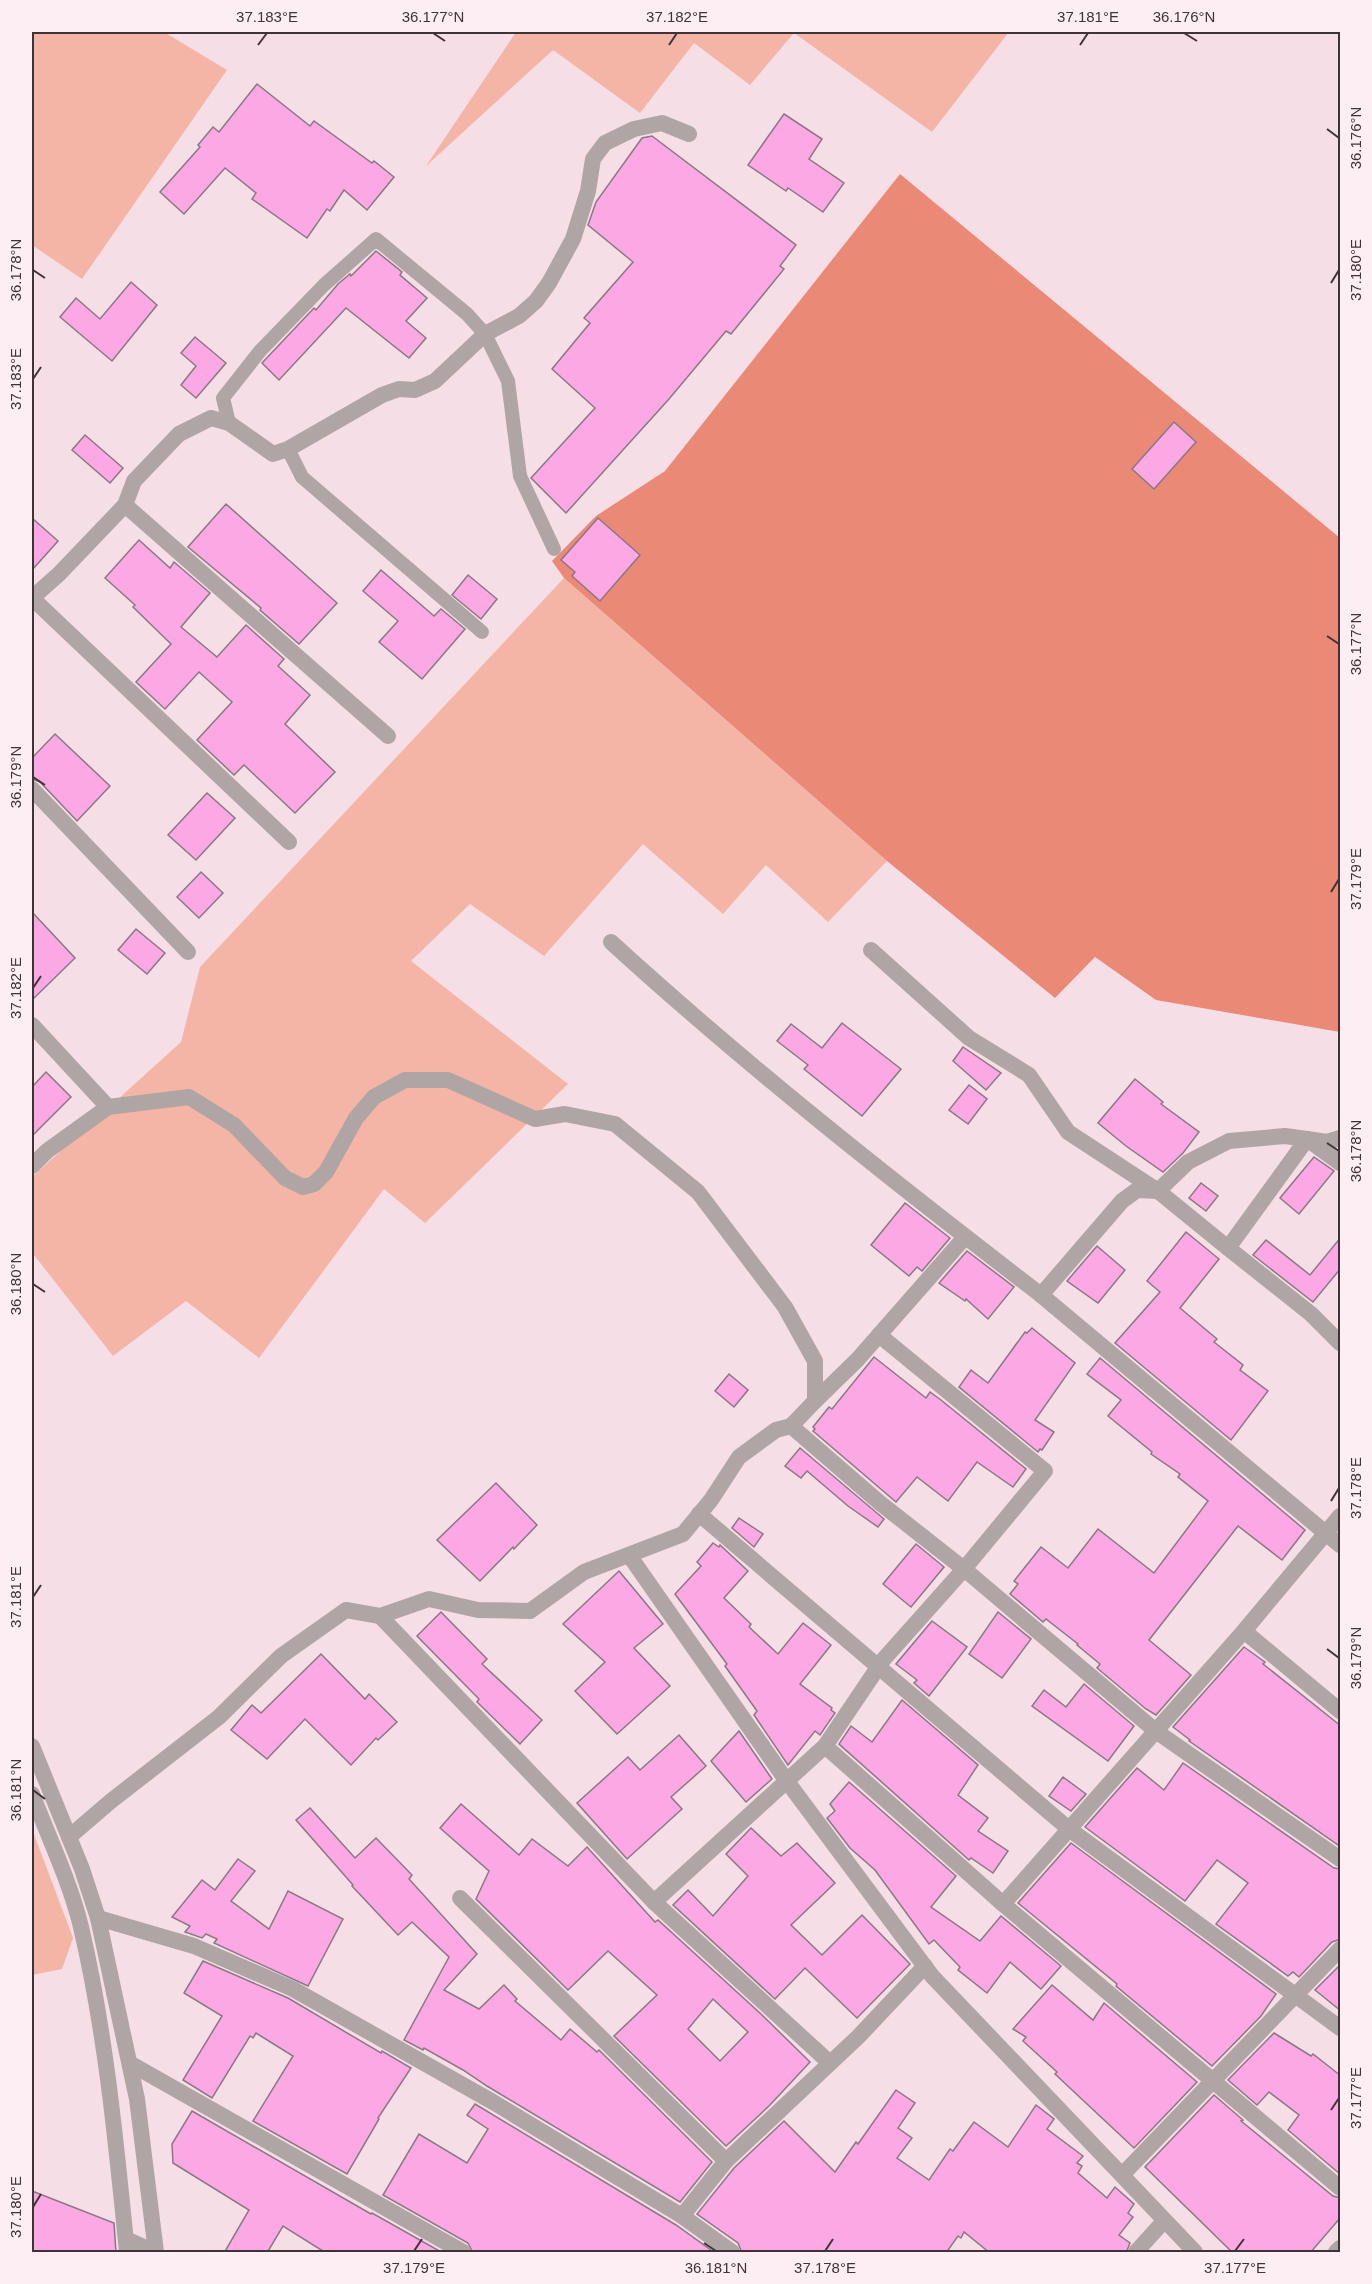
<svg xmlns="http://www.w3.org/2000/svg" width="1372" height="2284" viewBox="0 0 1372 2284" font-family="Helvetica,sans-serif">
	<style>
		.green { fill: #f4b5a7 }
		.forest { fill: #ea8976 }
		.building { fill: #fba8e4; stroke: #8a7884; stroke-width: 1.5; fill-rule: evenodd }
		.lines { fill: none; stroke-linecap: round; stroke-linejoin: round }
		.service { stroke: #b0a5a5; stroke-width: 14 }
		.minor { stroke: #b0a5a5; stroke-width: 16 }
		.tertiary { stroke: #b0a5a5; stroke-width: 16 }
		.ticks { fill: none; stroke: #3e3437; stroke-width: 2 }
		.neatline { fill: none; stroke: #3e3437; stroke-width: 2 }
		.ticks-label { font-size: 15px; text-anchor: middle; fill: #3e3437 }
	</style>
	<rect width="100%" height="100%" fill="#f6dee6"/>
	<g class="green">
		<path d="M32,32H164L227,70L82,279L32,245Z"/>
		<path d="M516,32H1009L932,132L794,33L750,85L694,43L640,113L553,50L426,166Z"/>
		<path d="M564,578L887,861L828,922L766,865L723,914L643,844L544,956L470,904L411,961L568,1084L425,1223L384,1189L259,1358L186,1301L113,1356L34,1255L32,1256V1177L181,1042L200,967Z"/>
		<path d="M32,1829L73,1938L62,1969L32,1975Z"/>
	</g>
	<path class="forest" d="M900,174L1340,538V1032L1156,1000L1095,957L1055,998L887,861L564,578L552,561L596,516L665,471Z"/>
	<g class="building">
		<path d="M257,84L310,126L314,121L372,163L374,161L394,177L367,210L344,190L330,211L327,209L307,238L252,199L256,193L225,168L184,214L160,192L200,147L198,145L213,127L219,132Z"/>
		<path d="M784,114L822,139L809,159L844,183L823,212L788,188L786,191L748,165Z"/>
		<path d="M652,136L796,245L780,266L784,269L731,334L726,331L669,399L566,513L531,478L595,408L552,369L590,323L584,318L633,262L588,225L596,202L642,138Z"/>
		<path d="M376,251L402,272L400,275L427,298L406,321L426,338L409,358L346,308L279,380L262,363L314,308L316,310L338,284L350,274L351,276Z"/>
		<path d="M131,282L157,305L112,361L60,317L76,298L100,319Z"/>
		<path d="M195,337L226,363L196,398L181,385L196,366L181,353Z"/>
		<path d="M1174,422L1196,442L1154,489L1132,469Z"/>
		<path d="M85,435L123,468L110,483L72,450Z"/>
		<path d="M226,504L337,603L299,644L260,610L261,608L188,547Z"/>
		<path d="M32,518L58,541L32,570Z"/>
		<path d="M598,518L640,555L600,601L572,576L575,572L561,560Z"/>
		<path d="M139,540L170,568L174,562L210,593L181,627L217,657L246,625L284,659L278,666L310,695L285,724L335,772L295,813L244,765L234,775L197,740L232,702L199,672L165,709L136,682L171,644L133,607L135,605L105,578Z"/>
		<path d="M381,570L434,616L441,609L465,629L422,679L379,642L398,621L363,591Z"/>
		<path d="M468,575L497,599L481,619L452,595Z"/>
		<path d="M55,734L110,786L77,821L40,782L32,779V758Z"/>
		<path d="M207,793L235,818L196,860L168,835Z"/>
		<path d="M201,872L223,893L199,918L177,897Z"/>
		<path d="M32,912L75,958L32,1000Z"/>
		<path d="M136,929L165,953L147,974L118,950Z"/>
		<path d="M842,1023L901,1069L862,1116L804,1069L808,1065L777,1041L791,1024L822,1048Z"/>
		<path d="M963,1047L1001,1073L986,1090L953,1061Z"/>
		<path d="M46,1072L71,1097L32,1136V1087Z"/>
		<path d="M1135,1079L1163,1102L1161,1104L1199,1132L1183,1153L1163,1172L1126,1146L1098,1123Z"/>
		<path d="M969,1085L987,1099L968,1124L949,1110Z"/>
		<path d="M1314,1157L1334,1171L1299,1214L1280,1198Z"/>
		<path d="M1201,1183L1218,1196L1206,1211L1189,1198Z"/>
		<path d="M905,1203L950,1238L922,1271L917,1267L909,1276L871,1245Z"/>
		<path d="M1186,1232L1219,1259L1180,1308L1217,1339L1214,1342L1243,1365L1240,1370L1268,1391L1231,1440L1115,1343L1160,1292L1147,1281Z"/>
		<path d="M1341,1237V1268L1313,1302L1253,1255L1266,1240L1310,1275Z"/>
		<path d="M1097,1246L1125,1270L1098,1303L1067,1281Z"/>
		<path d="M967,1251L1014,1287L988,1319L966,1299L965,1301L939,1283Z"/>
		<path d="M1032,1328L1075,1363L1035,1420L1054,1432L1042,1450L1040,1449L1038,1452L959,1387L971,1370L988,1383L1025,1332L1027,1333Z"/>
		<path d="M874,1357L926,1398L930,1392L941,1400L1026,1469L1013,1487L977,1462L948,1501L917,1477L896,1502L813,1431L815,1429L813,1427L829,1407L832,1409Z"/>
		<path d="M1100,1358L1305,1530L1282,1560L1238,1526L1149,1640L1191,1675L1156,1715L1146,1709L1097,1668L1100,1664L1077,1645L1078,1644L1046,1619L1043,1622L1010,1594L1018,1584L1014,1581L1041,1547L1068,1568L1098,1529L1154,1573L1208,1501L1178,1477L1180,1474L1151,1454L1152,1452L1108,1416L1121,1400L1087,1374Z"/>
		<path d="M729,1374L748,1390L734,1407L715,1391Z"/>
		<path d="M800,1448L884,1519L878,1527L848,1506L807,1471L801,1478L785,1466Z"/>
		<path d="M496,1483L537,1525L514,1549L513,1547L480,1581L437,1540Z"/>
		<path d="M739,1518L763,1534L754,1547L732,1528Z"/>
		<path d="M713,1543L719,1547L720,1545L748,1571L724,1598L751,1624L749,1627L778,1654L803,1623L831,1645L800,1684L832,1708L831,1710L835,1713L820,1735L815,1731L788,1765L754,1715L757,1711L725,1666L727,1664L675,1594L701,1566L697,1562Z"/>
		<path d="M916,1544L944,1567L911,1607L883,1584Z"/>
		<path d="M619,1571L663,1624L634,1648L670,1686L617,1734L575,1691L605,1662L563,1624Z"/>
		<path d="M441,1612L487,1659L482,1664L542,1720L520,1744L477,1702L479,1699L417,1636Z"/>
		<path d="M998,1612L1031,1639L1002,1678L969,1654Z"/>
		<path d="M932,1621L967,1647L929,1696L914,1683L917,1680L896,1664Z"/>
		<path d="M1244,1647L1265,1662L1263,1664L1341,1726V1847L1189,1741L1190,1740L1173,1727Z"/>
		<path d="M321,1654L365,1699L369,1694L397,1722L378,1740L376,1738L351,1765L305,1719L267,1759L231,1730L252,1705L261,1713Z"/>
		<path d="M1084,1684L1134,1726L1108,1761L1032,1706L1044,1690L1066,1707Z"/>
		<path d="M902,1700L978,1765L958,1795L988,1818L978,1831L1008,1851L993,1873L971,1858L969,1860L839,1744L851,1726L872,1742Z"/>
		<path d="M739,1731L772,1779L746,1802L711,1761Z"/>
		<path d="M679,1735L706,1766L671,1797L682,1809L627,1859L577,1803L628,1757L640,1770Z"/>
		<path d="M1183,1763L1334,1868L1341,1869V1939L1332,1942L1299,1977L1293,1972L1288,1976L1216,1924L1248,1883L1217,1860L1185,1901L1085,1827L1137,1768L1164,1790Z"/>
		<path d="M1063,1777L1086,1794L1071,1811L1049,1796Z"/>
		<path d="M849,1782L956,1876L931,1907L980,1941L1001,1916L1061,1966L1041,1989L1010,1962L987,1993L958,1970L960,1967L934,1940L929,1944L875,1870L850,1848L827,1818L835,1811L830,1804Z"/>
		<path d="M461,1804L519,1855L532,1839L568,1866L587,1847L655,1922L658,1920L761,2014L810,2062L769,2106L726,2146L614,2036L657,1995L608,1951L568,1990L476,1899L489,1871L440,1828ZM713,1999L748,2032L720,2061L688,2029Z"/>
		<path d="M310,1808L355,1858L376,1838L412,1875L409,1879L477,1954L444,1990L479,2009L504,1985L517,1999L515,2001L561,2040L570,2029L597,2052L599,2050L712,2162L680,2202L487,2086L463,2070L424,2048L423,2050L404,2040L449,1957L412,1922L398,1935L352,1886L353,1885L296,1820Z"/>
		<path d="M751,1828L781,1856L797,1843L835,1883L791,1925L822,1955L862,1915L910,1964L857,2018L805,1968L775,1999L673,1905L688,1890L713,1916L748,1876L726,1854Z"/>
		<path d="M1071,1843L1276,1994L1261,2016L1212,2066L1116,1986L1117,1984L1018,1903Z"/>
		<path d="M238,1859L255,1871L231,1901L269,1929L288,1891L343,1919L308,1986L214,1943L217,1939L206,1934L202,1938L185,1932L190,1926L172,1917L202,1880L215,1890Z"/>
		<path d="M203,1961L288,1998L381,2053L382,2051L411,2068L378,2118L379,2119L347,2174L253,2121L293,2056L256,2033L253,2038L250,2036L212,2098L183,2080L222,2016L184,1993Z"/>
		<path d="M1341,1964V2011L1315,1990Z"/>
		<path d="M1052,1985L1093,2020L1104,2003L1197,2082L1134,2148L1055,2074L1057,2072L1023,2041L1026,2037L1013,2029Z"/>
		<path d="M1274,2033L1311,2056L1313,2054L1341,2076V2175L1288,2130L1299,2115L1269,2092L1257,2105L1228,2080Z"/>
		<path d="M896,2090L915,2103L898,2128L912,2138L897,2158L929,2180L950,2149L953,2151L974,2122L1008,2147L1036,2105L1054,2119L1047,2129L1083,2156L1077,2163L1082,2166L1078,2173L1107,2198L1115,2187L1134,2204L1128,2213L1133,2217L1119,2235L1130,2243L1126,2253H990L964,2232L961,2238L958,2236L946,2253H742L738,2243L697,2214L734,2168L784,2121L835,2172L856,2142L858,2144Z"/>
		<path d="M1214,2095L1243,2120L1241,2121L1333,2196L1341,2198V2217L1310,2253H1233L1145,2167Z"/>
		<path d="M475,2104L676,2225L715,2253H473L468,2243L383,2195L419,2134L467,2163L488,2129L467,2115Z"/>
		<path d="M192,2111L371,2214L372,2213L443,2253H326L283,2226L267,2253H224L249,2210L173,2163L172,2144Z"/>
		<path d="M32,2191L114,2223L116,2253H32Z"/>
	</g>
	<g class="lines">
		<g class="service">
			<path d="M229,423L223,398L260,351L324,285L376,239L467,314L485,334L508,381L520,476L554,549"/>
			<path d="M288,449L302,477L482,632"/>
		</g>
		<g class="minor">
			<path d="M125,505L388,736"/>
			<path d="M32,598L59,574L125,505L134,481L179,434L211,418L229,423L273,454L288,449L382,395L399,389L415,390L435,381L485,334L519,316L536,301L549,283L573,239L588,191L593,159L605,143L634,129L662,123L689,134"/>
			<path d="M32,598L289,842"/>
			<path d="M32,789L188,952"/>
			<path d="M611,942C748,1067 894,1182 1041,1295L1122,1201L1137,1190L1158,1191L1188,1162L1229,1141L1285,1136L1307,1139L1340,1163"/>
			<path d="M871,950L969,1038L1029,1075L1068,1132L1158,1191L1228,1248"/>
			<path d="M32,1025L108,1107"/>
			<path d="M1340,1138L1327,1142L1307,1139L1228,1248L1311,1314L1340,1343"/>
			<path d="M32,1166L47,1151L108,1107L189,1097L234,1125L285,1178L303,1187L314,1184L326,1172L356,1118L374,1097L405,1080H448L535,1119L565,1114L615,1124L698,1192L785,1307L815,1361V1401L791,1426L776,1430L739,1457L711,1500L683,1534L584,1572L530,1611L478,1610L429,1599L380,1616L346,1610L281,1656L219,1717L111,1801L69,1837"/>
			<path d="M1041,1295L1340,1545"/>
			<path d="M815,1401L858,1359L965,1237"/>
			<path d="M791,1426L880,1503L964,1569L1157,1732L1340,1859"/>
			<path d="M699,1514L1069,1829L1340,2028"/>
			<path d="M629,1555L786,1780L932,1976L1195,2252"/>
			<path d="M380,1616L654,1902L830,2063"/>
			<path d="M1244,1631L1340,1711"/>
			<path d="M825,1746L1003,1904L1340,2188"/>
			<path d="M460,1898L726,2161"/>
			<path d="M654,1902L825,1746L883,1660L964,1569L1045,1471L879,1335"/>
			<path d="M1003,1904L1244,1631L1340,1516"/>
			<path d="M98,1918L194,1946L293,1989L493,2102L682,2216L732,2252"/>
			<path d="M131,2064L463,2252"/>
			<path d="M1122,2175L1340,1949"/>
			<path d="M682,2216L726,2161L858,2037L925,1966"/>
			<path d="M126,2239L155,2252"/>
			<path d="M1136,2252L1164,2221"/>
			<path d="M1336,2252L1340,2248"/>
		</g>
		<g class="tertiary">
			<path d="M32,1746L82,1869L98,1918L137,2099L156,2252"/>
			<path d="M32,1794C49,1838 70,1882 81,1927C106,2034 116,2143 127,2252"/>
		</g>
	</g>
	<path class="ticks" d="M433,33L445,41M1184,33L1197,41M258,45L267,33M669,45L677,33M1080,45L1088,33M1327,129L1339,138M33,270L45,278M1331,283L1339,270M33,379L41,367M1327,636L1339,644M33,777L45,785M1331,892L1339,879M33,988L41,976M1327,1143L1339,1151M33,1284L45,1292M1331,1501L1339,1488M33,1597L41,1585M1327,1649L1339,1658M33,1790L45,1799M1331,2110L1339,2098M33,2207L41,2194M704,2243L716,2251M414,2251L422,2239M825,2251L833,2239M1235,2251L1244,2239"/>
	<rect width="1372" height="2284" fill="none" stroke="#fdeef3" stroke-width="66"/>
	<rect x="33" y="33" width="1306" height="2218" class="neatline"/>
	<g class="ticks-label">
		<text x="267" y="22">37.183°E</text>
		<text x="433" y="22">36.177°N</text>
		<text x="677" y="22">37.182°E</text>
		<text x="1088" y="22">37.181°E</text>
		<text x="1184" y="22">36.176°N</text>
		<text transform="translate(1356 138) rotate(-90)" y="5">36.176°N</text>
		<text transform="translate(16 270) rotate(-90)" y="5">36.178°N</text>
		<text transform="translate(1356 270) rotate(-90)" y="5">37.180°E</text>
		<text transform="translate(16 379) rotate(-90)" y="5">37.183°E</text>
		<text transform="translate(1356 644) rotate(-90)" y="5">36.177°N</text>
		<text transform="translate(16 777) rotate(-90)" y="5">36.179°N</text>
		<text transform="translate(1356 879) rotate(-90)" y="5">37.179°E</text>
		<text transform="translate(16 988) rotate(-90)" y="5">37.182°E</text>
		<text transform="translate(1356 1151) rotate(-90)" y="5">36.178°N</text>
		<text transform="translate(16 1284) rotate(-90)" y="5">36.180°N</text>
		<text transform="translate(1356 1488) rotate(-90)" y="5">37.178°E</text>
		<text transform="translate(16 1597) rotate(-90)" y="5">37.181°E</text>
		<text transform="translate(1356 1658) rotate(-90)" y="5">36.179°N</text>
		<text transform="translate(16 1790) rotate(-90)" y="5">36.181°N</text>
		<text transform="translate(1356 2098) rotate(-90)" y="5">37.177°E</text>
		<text transform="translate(16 2207) rotate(-90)" y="5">37.180°E</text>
		<text x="414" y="2273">37.179°E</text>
		<text x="716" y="2273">36.181°N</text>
		<text x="825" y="2273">37.178°E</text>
		<text x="1235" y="2273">37.177°E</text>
	</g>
</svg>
